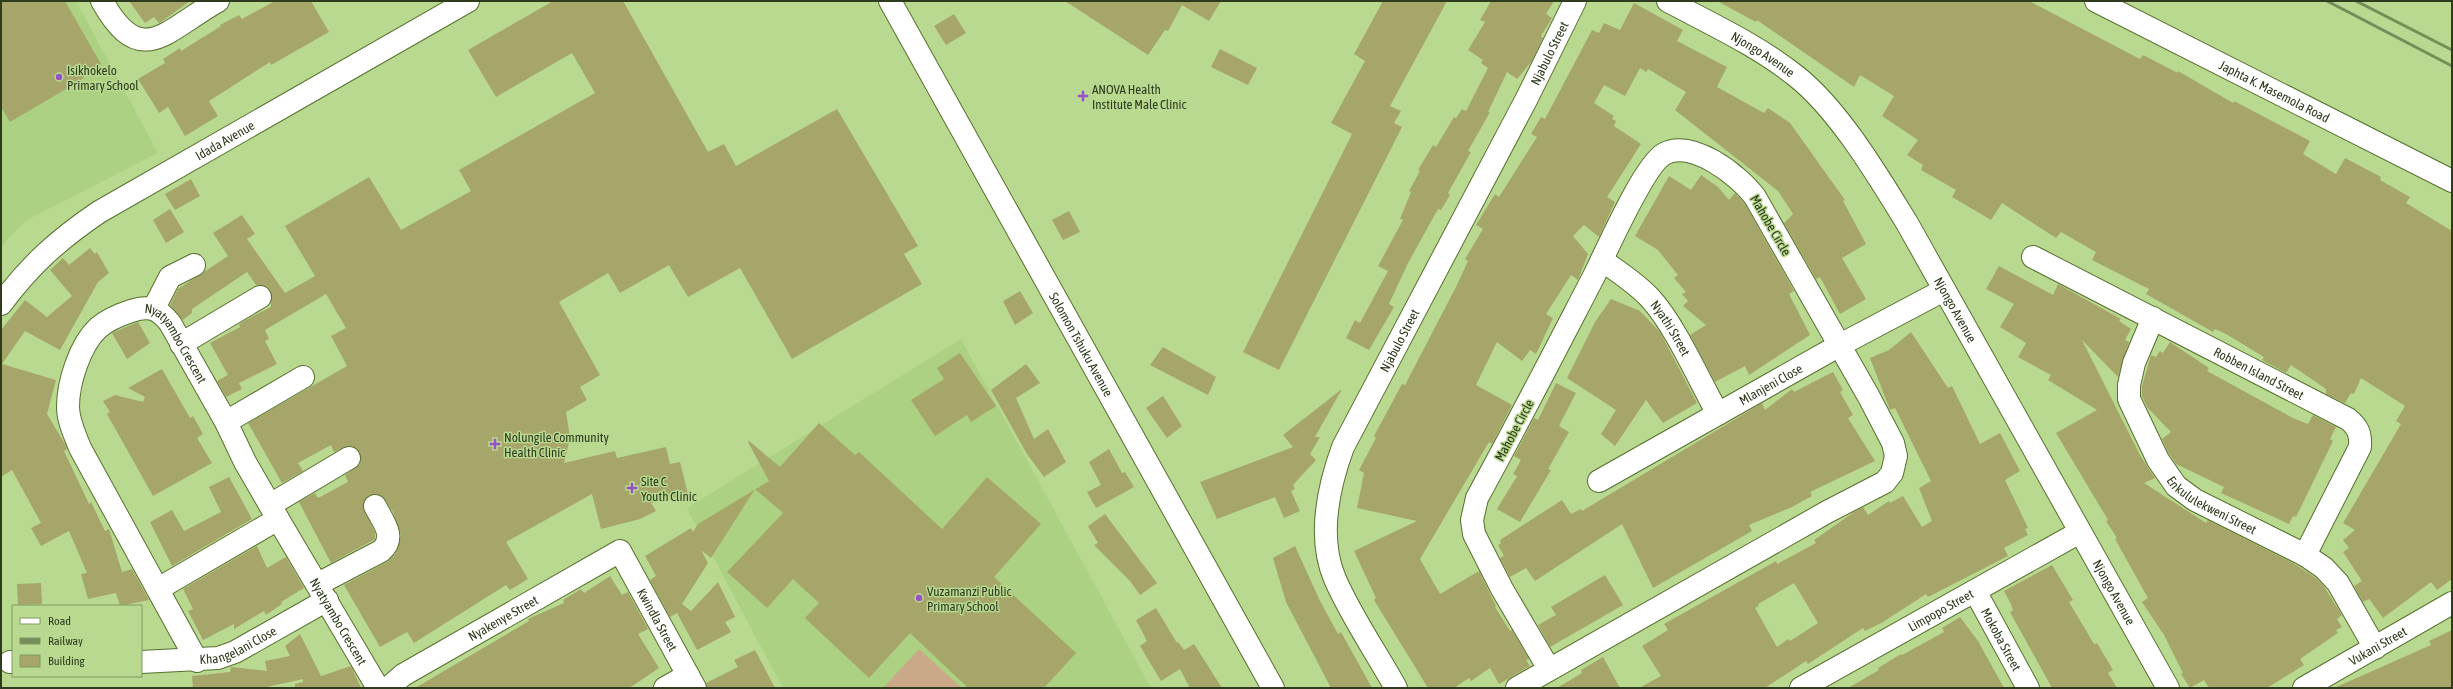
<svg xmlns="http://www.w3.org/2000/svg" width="2453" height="689" viewBox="0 0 2453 689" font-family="'Asap Condensed',sans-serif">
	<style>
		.built { fill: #add182 }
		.green { fill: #c9a988 }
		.building { fill: #a6a66a; fill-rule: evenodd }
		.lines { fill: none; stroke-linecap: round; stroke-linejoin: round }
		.minor-casing { stroke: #55712c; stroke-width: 24 }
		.major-casing { stroke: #55712c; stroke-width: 24 }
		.minor { stroke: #fff; stroke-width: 22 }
		.major { stroke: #fff; stroke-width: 22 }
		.rail { stroke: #768d59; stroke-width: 3 }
		.poi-dot { fill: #9652c7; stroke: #b9d991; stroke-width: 1.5 }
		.labels { text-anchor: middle; stroke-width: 3; stroke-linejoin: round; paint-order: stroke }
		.street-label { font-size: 13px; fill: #2e3b1d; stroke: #b9d991 }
		.poi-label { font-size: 13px; fill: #2e3b1d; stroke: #b9d991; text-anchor: start }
	</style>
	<rect width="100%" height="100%" fill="#b9d991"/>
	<g class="built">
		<path d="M1,1H76L158,153L25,221L1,247Z"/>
		<path d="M961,339L1151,688H783L687,508Z"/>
	</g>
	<path class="green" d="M919,649L962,688H883Z"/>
	<g class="building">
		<path d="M1,1H65L101,64L78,82L10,122L1,107Z"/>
		<path d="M129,1H190L161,22L159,23L154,17L145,23Z"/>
		<path d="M275,1H311L329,32L271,65L270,62L209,101L218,116L185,136L168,107L159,113L138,79L165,63L163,59L180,48L181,51L221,26L220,25L239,15L242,19Z"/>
		<path d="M553,1H623L708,152L724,144L736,166L837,109L918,246L904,254L922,284L792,359L740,268L688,297L669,265L620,293L608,273L559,302L600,375L580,387L587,400L566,412L570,438L564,463L615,451L617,458L666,447L670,464L680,462L688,494L651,503L656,511L640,519L601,529L592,494L506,542L528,579L510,590L506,585L414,643L407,632L380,647L344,585L387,562L395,554L401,535L393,512L382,496L376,494L369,495L363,506L375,533V539L331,563L299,502L315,493L318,498L348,482L345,475L360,464V452L349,446L334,452L331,445L298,463L303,471L282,483L248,423L347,366L331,336L346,328L326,294L265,330L269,339L265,341L277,364L239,383L242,389L226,397L217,381L228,375L210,343L240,327L239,324L251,317L271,307L270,290L266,286L256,285L247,272L192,309V313L183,320L170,305L178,289L228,256L213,233L242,215L255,234L247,239L285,293L315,276L285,226L369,177L401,230L471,191L459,170L595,93L572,53L496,97L468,50Z"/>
		<path d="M1065,1H1221L1209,21L1182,5L1168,31L1165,30L1148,55Z"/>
		<path d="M1383,1H1447L1390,106L1401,111L1394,123L1402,127L1279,370L1243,352L1352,134L1331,123L1365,61L1354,54Z"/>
		<path d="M1491,1H1554L1546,14L1552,18L1541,36L1543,38L1532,61L1517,79L1507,72L1488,112H1490L1468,151L1471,152L1448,193L1450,195L1441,210L1438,209L1408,263L1389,304L1394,307L1369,350L1346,338L1355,320L1360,323L1388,271L1378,266L1403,220L1400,219L1411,192L1409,191L1420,171L1418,170L1433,145L1436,147L1454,117L1456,118L1462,109L1466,111L1488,68L1481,63L1483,60L1468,50L1485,22L1480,20Z"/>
		<path d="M1717,1H2029L2140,59L2143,55L2178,73V71L2233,103L2234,101L2310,141L2303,154L2336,174L2345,158L2381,177L2380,180L2410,197L2406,203L2452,231V579L2437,590L2431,582L2383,618L2369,599L2363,602L2354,586L2362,581L2343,552L2349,548L2343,540L2355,530L2343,523L2401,424L2396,421L2405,406L2361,378L2354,394L2351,393L2345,403L2326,394V389L2291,365L2286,373L2262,360L2264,357L2226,334L2215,329L2213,332L2146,294L2149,289L2092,260L2096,252L2061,232L2056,238L2002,203L1991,220L1952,197L1956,190L1921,170L1923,165L1907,155L1918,140L1882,116L1894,96L1860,75L1854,87L1757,20L1756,22Z"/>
		<path d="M1634,3L1683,30L1677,41L1727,67L1717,87L1764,113L1768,108L1790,123L1845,200L1843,201L1866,244L1842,258L1866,299L1840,314L1820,277L1816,279L1784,223L1793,214L1778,191L1675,110L1686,92L1648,69L1646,72L1640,68L1625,96L1604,85L1594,103L1614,116L1612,119L1616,121L1614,126L1641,144L1607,197L1615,202L1599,237L1584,225L1573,236L1588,254L1578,280L1571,275L1546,314L1553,318L1536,354L1530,350L1522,361L1497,342L1476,385L1512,405L1492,444L1489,442L1420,559L1440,594L1479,571L1496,606L1495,607L1510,631L1512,630L1529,659L1526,660L1530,666L1499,684L1490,668L1471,681L1469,678L1454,688H1428L1374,600L1376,598L1354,551L1417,521L1357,508L1364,473L1359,470L1376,438L1374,436L1402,384L1405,385L1456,287L1468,261L1465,259L1483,229L1476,225L1495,194L1499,197L1537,137L1531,134L1541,117L1545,119L1592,30L1599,33L1604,23L1620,30Z"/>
		<path d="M954,14L966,33L946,45L934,26Z"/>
		<path d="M1220,49L1257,68L1248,85L1211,67Z"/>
		<path d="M1701,175L1718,187L1729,200L1735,193L1745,204L1794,291L1789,294L1810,335L1749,375L1745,366L1715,382L1690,335L1706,325L1683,306L1688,301L1682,294L1686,292L1674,278L1678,275L1658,250L1635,236L1669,176L1691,190Z"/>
		<path d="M191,179L200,196L175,210L165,194Z"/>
		<path d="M170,209L184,232L166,243L153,220Z"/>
		<path d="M1069,211L1080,232L1063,240L1052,220Z"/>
		<path d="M90,248L95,254L97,252L109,273L98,282L60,350L25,331L2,364L56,380L47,414L65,444L67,449L64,451L89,504L91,502L105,531L109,529L122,572L132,569L149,600L120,606L116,593L88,599L81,574L87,573L69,531L41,546L31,528L41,523L12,470L1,477V330L25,300L47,317L72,296L50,270L63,258L69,265Z"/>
		<path d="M1999,266L2053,295L2058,284L2121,319L2119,321L2131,329L2125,340L2129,342L2118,377L2082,340L2141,457L2155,478L2144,483L2206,523L2208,520L2293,563L2316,578L2323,585L2342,615L2337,619L2342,627L2336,630L2338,633L2300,659L2304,665L2267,688H2209L2204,680L2190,688L2181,674L2183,673L2164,635L2142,602L2148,598L2115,539L2117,538L2106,521L2108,520L2056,433L2097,410L2048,380L2051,375L2018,357L2026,343L2000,327L2014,304L1986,289Z"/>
		<path d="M1020,291L1033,313L1015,325L1003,301Z"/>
		<path d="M1611,299L1640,311L1660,332L1697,403L1663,423L1646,400L1615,446L1601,434L1616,410L1567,378L1595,322Z"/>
		<path d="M138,322L150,343L127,359L112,333Z"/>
		<path d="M1911,332L1948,388L1952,386L1980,444L2000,433L2020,471L2005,480L2028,528L2025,529L2028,535L2004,548L2008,556L1928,597L1926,594L1883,622L1865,631L1863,628L1808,664L1806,661L1765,688H1639L1661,676L1642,646L1668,630L1664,624L1776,561L1777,564L1816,543L1814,540L1854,512L1863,507L1868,515L1889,501L1890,503L1903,496L1922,527L1932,521L1919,488L1931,481L1895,408L1890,410L1870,358L1889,350ZM1794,583L1818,623L1790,641L1788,639L1777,647L1755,608L1759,606L1758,604Z"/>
		<path d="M2170,342L2209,368L2207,371L2293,418L2308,424L2313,415L2336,427L2330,439L2333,441L2296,517L2293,516L2289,524L2221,493L2224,487L2176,464L2169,454L2162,439L2171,432L2147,407L2142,396V386L2151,355L2156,357L2160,351L2163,353Z"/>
		<path d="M1163,347L1216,377L1208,395L1150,365Z"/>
		<path d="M960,353L996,406L971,422L967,415L935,436L911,400L944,379L937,368Z"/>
		<path d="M1026,364L1040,383L1016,398L1034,439L1048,429L1066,462L1044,477L1027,454L991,390Z"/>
		<path d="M162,369L190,418L193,416L203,434L197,438L212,463L153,496L107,414L110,412L103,401L115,395L143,402L145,397L128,388Z"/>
		<path d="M1833,372L1843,390L1840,392L1853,415L1848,418L1875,461L1810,492L1812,496L1792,507L1749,525L1752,531L1653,588L1622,524L1535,581L1526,568L1510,577L1500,558L1504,556L1498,545L1501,543L1500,540L1562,500L1571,514L1581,509L1582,511L1762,403L1765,410L1792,389L1794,392Z"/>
		<path d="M1556,383L1576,393L1559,426L1569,432L1548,469L1551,470L1520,522L1497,509L1517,476L1513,474L1521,460L1514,456L1534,418L1538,420Z"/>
		<path d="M1342,389L1315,437H1320L1310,454L1316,460L1293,485L1295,489L1291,491L1300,511L1284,518L1275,497L1217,519L1200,482L1293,447L1283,435Z"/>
		<path d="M1163,396L1182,426L1167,438L1146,408Z"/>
		<path d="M819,423L855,455L859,452L942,529L987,477L1041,524L994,577L1076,653L1044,688H968L910,633L869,678L805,618L819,603L793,579L767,608L727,572L783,513L755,489L711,558L701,550L708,563L682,604L691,611L718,582L735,617L725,622L731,632L697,650L677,613L670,617L650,580L656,576L645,556L691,528L693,532L698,524L769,481L748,442L749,441L780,467Z"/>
		<path d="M1109,449L1122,473L1125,472L1134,487L1096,508L1087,492L1101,485L1089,462Z"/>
		<path d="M229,477L252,519L172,566L150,522L172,510L184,531L221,512L209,487Z"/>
		<path d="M1105,514L1157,583L1140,595L1130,581L1094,545L1098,543L1088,526Z"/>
		<path d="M257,546L267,568L286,557L304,588L281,602L282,604L266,615L264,611L234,629V624L203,640L188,611L193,609L183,589Z"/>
		<path d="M1295,546L1320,601L1338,634L1341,632L1372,688H1331L1286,602L1273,558Z"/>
		<path d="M2052,565L2073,600L2069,602L2094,644L2097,643L2113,670L2108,673L2117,688H2052L2010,612L2013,611L2011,604L2004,591Z"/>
		<path d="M1605,575L1623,605L1550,647L1538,625L1556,615L1551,607Z"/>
		<path d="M610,576L622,595L628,592L648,629L638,634L659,668L634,685L628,688H415L529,621L528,619L564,603L563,600L581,589L584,593Z"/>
		<path d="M41,583L42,604L18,605L17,584Z"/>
		<path d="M1156,608L1177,643L1178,642L1184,650L1194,644L1222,688H1190L1180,669L1161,681L1140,646L1147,641L1136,620Z"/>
		<path d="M1960,617L1978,641L2004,688H1848L1879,670L1878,668L1901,654L1902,655L1944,632L1942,628Z"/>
		<path d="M2452,630V688H2334L2431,645L2429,641Z"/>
		<path d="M300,634L321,676L351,666L361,688H295V684L303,682V679L262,688H193L192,676L230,672L231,667L267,671L265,661L290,656L285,646Z"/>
		<path d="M755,650L775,688H707L706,683L738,667L734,660Z"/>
		<path d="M1603,657L1620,688H1557L1582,673L1581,670Z"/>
	</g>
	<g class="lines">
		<g class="minor-casing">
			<g id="minor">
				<path d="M102,1C141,71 166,30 218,1"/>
				<path id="s1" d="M890,1L1273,688"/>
				<path id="s2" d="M1668,1C1711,24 1757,45 1796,76C1839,110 1878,176 1907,223L2168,688"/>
				<path id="s3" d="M2033,257L2348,419C2358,427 2361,434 2360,447L2305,555"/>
				<path id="s4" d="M1602,260C1618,272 1636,283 1650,298C1675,325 1699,380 1718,414"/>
				<path id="s5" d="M1,304C31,264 58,240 99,212L468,1"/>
				<path d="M154,308L170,277L194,265"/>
				<path id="s6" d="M2153,318L2134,363L2129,385V399L2158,460L2176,486L2195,500L2305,555L2324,568L2338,583L2375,648"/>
				<path d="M181,344L260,297"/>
				<path d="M226,422L303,377"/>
				<path id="s7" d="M1599,481L1840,345L1944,290"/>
				<path d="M270,505L349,458"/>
				<path d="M318,584L381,551C397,537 383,522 375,506"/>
				<path d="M158,589L278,519"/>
				<path id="s8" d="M1975,591L2028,688"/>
				<path id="s9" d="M197,661L80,448C75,435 68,421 68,407C68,382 80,345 98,328C107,320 119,315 131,311C149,305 158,308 170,323L226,422L245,462L278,519L378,688"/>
				<path d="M10,662H13"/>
				<path id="s10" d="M141,662L218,658L235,652L327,600"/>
				<path id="s11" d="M388,688L403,675L620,551L695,688"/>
				<path d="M665,688L688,675"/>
				<path id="s12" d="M1396,688C1376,652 1351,616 1335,579C1317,537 1328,488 1343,447L1526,100L1575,1"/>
				<path d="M1517,688L1827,512L1885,482L1892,473L1896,456L1893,443L1869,397L1755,197C1739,175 1692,139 1664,154C1644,165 1606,252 1594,276C1555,351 1517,425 1477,498L1472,520L1474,534L1502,589L1549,669"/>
				<path id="s13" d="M1801,688L2080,532"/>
				<path id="s14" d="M2304,688L2452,603"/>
			</g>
		</g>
		<g class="major-casing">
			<g id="major">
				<path id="s15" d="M2096,1L2452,181"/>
			</g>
		</g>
		<use href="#minor" class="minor"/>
		<use href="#major" class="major"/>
		<g class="rail">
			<path d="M2327,1L2452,66"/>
			<path d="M2356,1L2452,50"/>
		</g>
	</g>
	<g class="poi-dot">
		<circle cx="59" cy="77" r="4"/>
		<path d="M1081 90h4v4h4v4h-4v4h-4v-4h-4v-4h4z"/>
		<path d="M493 438h4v4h4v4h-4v4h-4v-4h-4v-4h4z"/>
		<path d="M630 482h4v4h4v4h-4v4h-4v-4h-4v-4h4z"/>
		<circle cx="919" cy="598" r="4"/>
	</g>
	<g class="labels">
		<g class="street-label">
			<text dy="5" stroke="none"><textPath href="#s12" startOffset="705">Njabulo Street</textPath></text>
			<text dy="5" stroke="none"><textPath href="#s2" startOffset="109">Njongo Avenue</textPath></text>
			<text dy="5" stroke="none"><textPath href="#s15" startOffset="200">Japhta K. Masemola Road</textPath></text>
			<text dy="5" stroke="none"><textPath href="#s5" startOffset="280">Idada Avenue</textPath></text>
			<text transform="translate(1771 225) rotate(60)" y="5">Mahobe Circle</text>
			<text dy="5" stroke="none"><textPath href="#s2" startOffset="433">Njongo Avenue</textPath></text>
			<text dy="5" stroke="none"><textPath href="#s4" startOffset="98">Nyathi Street</textPath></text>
			<text dy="5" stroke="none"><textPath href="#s12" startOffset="381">Njabulo Street</textPath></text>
			<text dy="5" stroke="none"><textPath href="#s1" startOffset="393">Solomon Tshuku Avenue</textPath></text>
			<text dy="5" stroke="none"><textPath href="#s9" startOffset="473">Nyatyambo Crescent</textPath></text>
			<text dy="5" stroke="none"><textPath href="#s3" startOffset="254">Robben Island Street</textPath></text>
			<text dy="5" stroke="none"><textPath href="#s7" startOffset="197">Mlanjeni Close</textPath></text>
			<text transform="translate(1514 430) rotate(-62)" y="5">Mahobe Circle</text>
			<text dy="5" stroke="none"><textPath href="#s6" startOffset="225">Enkululekweni Street</textPath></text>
			<text dy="5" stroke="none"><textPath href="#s2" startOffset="757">Njongo Avenue</textPath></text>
			<text dy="5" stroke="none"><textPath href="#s13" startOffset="160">Limpopo Street</textPath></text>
			<text dy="5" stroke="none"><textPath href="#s11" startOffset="135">Nyakenye Street</textPath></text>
			<text dy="5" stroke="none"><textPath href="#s11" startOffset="348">Kwindla Street</textPath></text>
			<text dy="5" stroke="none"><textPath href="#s9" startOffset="797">Nyatyambo Crescent</textPath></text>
			<text dy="5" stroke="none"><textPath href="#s8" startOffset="55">Mokoba Street</textPath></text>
			<text dy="5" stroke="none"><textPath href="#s10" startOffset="100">Khangelani Close</textPath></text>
			<text dy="5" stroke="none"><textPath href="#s14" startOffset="85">Vukani Street</textPath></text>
		</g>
		<g class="poi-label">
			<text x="67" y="75">Isikhokelo<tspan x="67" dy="15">Primary School</tspan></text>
			<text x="1092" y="94">ANOVA Health<tspan x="1092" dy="15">Institute Male Clinic</tspan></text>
			<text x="504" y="442">Nolungile Community<tspan x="504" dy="15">Health Clinic</tspan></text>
			<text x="641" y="486">Site C<tspan x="641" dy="15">Youth Clinic</tspan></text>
			<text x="927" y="596">Vuzamanzi Public<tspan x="927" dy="15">Primary School</tspan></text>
		</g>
	</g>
	<rect width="2453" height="689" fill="none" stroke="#2e3b1d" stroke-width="4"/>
	<rect x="12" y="605" width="130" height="72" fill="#b9d991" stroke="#819a63"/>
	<rect x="20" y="618" width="20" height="6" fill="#ffffff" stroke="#819a63"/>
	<text x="48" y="625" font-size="12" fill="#2e3b1d">Road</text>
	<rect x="20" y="638" width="20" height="6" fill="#768d59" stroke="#819a63"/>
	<text x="48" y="645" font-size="12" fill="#2e3b1d">Railway</text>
	<rect x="20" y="655" width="20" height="12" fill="#a6a66a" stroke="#819a63"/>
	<text x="48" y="665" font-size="12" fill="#2e3b1d">Building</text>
</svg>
